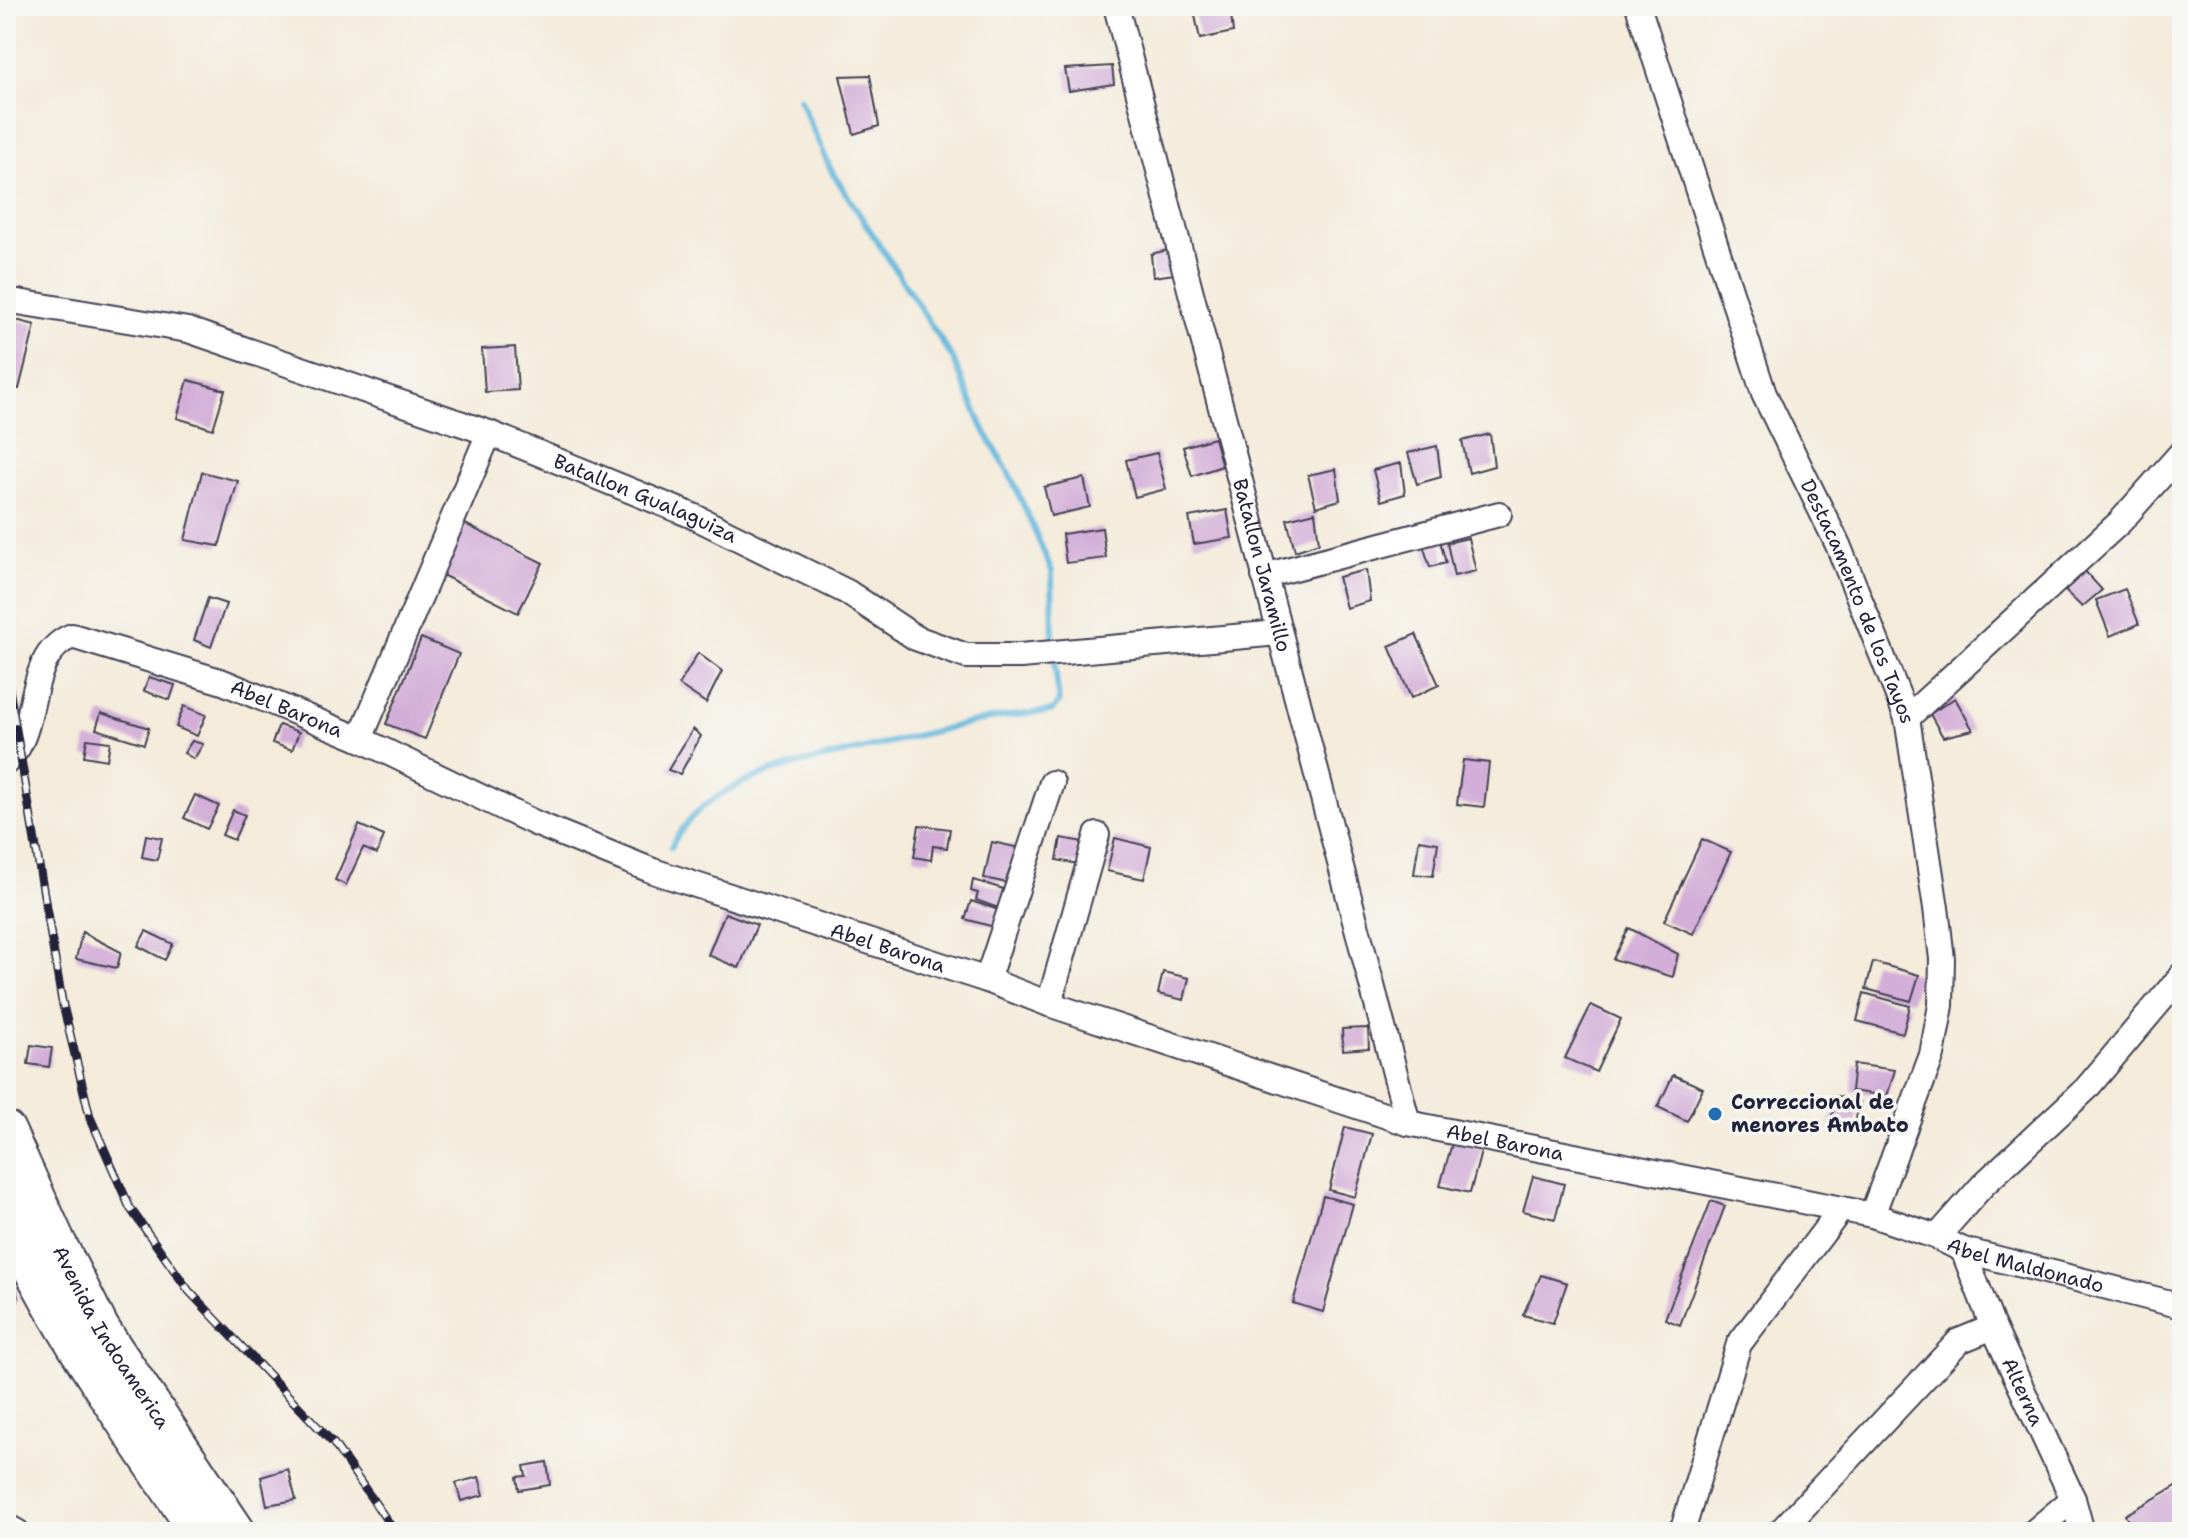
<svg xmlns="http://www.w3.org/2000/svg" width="2188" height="1538" viewBox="0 0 2188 1538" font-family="'Shantell Sans',sans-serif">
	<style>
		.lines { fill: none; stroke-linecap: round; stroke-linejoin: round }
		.stream { stroke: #5eb6db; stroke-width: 6 }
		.building { fill: #d3aed8 }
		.street-casing { stroke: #424053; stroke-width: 28 }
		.primary-casing { stroke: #424053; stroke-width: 42 }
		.street { stroke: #fff; stroke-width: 24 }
		.primary { stroke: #fff; stroke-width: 38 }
		.rail-casing { stroke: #22223b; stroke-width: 9 }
		.rail { stroke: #f6f6f2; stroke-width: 6; stroke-dasharray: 18; stroke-linecap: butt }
		.poi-dot { fill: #1f6fb2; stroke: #f6f6f2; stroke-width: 3 }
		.labels { text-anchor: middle; stroke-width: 7; stroke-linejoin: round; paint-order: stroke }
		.street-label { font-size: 20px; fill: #22223b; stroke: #f6f6f2 }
		.poi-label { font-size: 20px; font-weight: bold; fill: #22223b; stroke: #f6f6f2; text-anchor: start }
	</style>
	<rect width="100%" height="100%" fill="#f6f6f2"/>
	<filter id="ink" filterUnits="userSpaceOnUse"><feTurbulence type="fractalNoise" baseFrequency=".0125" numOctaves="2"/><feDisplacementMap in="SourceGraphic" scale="16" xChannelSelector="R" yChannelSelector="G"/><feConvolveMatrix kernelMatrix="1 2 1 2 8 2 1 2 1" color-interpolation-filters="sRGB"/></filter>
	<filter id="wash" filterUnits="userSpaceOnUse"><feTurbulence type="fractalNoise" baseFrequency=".006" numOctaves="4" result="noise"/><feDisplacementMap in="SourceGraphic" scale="32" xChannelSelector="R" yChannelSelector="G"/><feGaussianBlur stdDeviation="1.8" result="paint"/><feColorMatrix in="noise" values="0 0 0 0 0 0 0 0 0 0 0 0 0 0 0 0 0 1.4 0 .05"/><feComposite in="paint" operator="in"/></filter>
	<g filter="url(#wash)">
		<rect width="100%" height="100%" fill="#f4ebda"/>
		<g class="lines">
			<g class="stream">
				<path d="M799,98L831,170L953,359L983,428L1012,479L1052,571L1053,647"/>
				<path d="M671,847C682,826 695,811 715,798C757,770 812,761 860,750C923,734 986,716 1052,711L1059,702L1054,658"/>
			</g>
		</g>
		<g id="blocks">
			<g class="building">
				<path d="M1193,6H1230L1233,32L1200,39Z"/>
				<path d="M1112,66L1114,84L1069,91L1065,69Z"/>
				<path d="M870,75L879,126L854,134L840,76Z"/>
				<path d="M1172,249L1175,274L1153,277L1151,254Z"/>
				<path d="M8,318L35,325L19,389L6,386Z"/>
				<path d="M515,347L518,390L485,392L482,349Z"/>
				<path d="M188,380L225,390L213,429L177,418Z"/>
				<path d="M1490,434L1494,466L1469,473L1462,441Z"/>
				<path d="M1214,438L1222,466L1192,476L1183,447Z"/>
				<path d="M1437,446L1441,477L1417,484L1408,453Z"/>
				<path d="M1157,453L1166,489L1135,497L1126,460Z"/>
				<path d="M1401,463L1405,494L1381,501L1373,470Z"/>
				<path d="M1336,469L1340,500L1316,507L1308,475Z"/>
				<path d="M202,472L238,481L219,546L185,540Z"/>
				<path d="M1084,478L1090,507L1051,516L1044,487Z"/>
				<path d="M1227,510L1232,538L1194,544L1189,517Z"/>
				<path d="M1315,512L1319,543L1295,551L1287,519Z"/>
				<path d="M465,524L543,563L518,613L440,574Z"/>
				<path d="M1102,528L1106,558L1066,563L1062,534Z"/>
				<path d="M1468,538L1476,571L1454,576L1447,543Z"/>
				<path d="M1440,541L1446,563L1430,567L1423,545Z"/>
				<path d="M2083,569L2102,590L2082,607L2061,587Z"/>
				<path d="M1366,570L1370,601L1346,608L1338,577Z"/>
				<path d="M2125,589L2139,624L2110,636L2096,600Z"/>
				<path d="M208,598L226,604L211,647L194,640Z"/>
				<path d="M1416,634L1439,685L1411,698L1389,646Z"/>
				<path d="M421,638L459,654L425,739L386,724Z"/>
				<path d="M698,653L722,671L706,703L679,685Z"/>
				<path d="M149,677L175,685L170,700L144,691Z"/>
				<path d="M1955,698L1973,730L1943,737L1930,714Z"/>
				<path d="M184,706L206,715L197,736L176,727Z"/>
				<path d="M101,713L149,728L144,744L96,729Z"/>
				<path d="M279,725L299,732L292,750L272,743Z"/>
				<path d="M693,729L701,736L680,774L668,770Z"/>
				<path d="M87,739L110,742L107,760L84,756Z"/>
				<path d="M192,741L203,744L194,759L184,753Z"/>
				<path d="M1463,760L1489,763L1484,807L1457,804Z"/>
				<path d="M195,795L219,806L207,829L184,818Z"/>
				<path d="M233,810L245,815L234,840L222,835Z"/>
				<path d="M359,825L384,836L377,854L363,848L346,885L335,880Z"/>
				<path d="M919,825L950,829L947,848L933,846L931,860L914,857Z"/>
				<path d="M146,835L162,838L157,860L142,857Z"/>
				<path d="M1061,838L1083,842L1078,864L1057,860Z"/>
				<path d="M1115,838L1151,847L1144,879L1107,871Z"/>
				<path d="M1702,839L1731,852L1693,934L1664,921Z"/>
				<path d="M1419,840L1438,843L1433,876L1414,874Z"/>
				<path d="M992,842L1020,848L1012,884L984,878Z"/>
				<path d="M973,880L1007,890L1001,909L976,900L978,893L971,891Z"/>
				<path d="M971,901L999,910L994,927L965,919Z"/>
				<path d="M725,913L757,925L739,968L708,955Z"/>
				<path d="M1629,928L1678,954L1673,977L1613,959Z"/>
				<path d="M146,931L173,944L165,960L138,946Z"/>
				<path d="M82,932L121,952L117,968L76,959Z"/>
				<path d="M1873,962L1919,975L1911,1001L1866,989Z"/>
				<path d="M1163,972L1189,978L1184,1000L1158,994Z"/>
				<path d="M1864,993L1910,1006L1903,1033L1857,1021Z"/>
				<path d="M1591,1005L1621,1019L1596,1072L1565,1058Z"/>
				<path d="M1368,1028L1369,1048L1343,1050L1342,1029Z"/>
				<path d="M31,1045L52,1048L49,1067L28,1064Z"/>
				<path d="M1854,1064L1895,1070L1887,1096L1851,1091Z"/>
				<path d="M1673,1075L1703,1088L1687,1121L1658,1107Z"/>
				<path d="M1837,1096L1860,1102L1853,1131L1830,1125Z"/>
				<path d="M1345,1127L1372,1134L1355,1197L1329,1190Z"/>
				<path d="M1453,1140L1482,1148L1470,1193L1440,1186Z"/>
				<path d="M1533,1176L1564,1184L1555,1219L1523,1211Z"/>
				<path d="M1323,1196L1353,1204L1323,1312L1293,1303Z"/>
				<path d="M1711,1201L1725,1206L1680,1325L1665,1319Z"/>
				<path d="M1541,1275L1567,1283L1553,1323L1523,1315Z"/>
				<path d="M16,1288L18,1301L10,1302L13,1321L6,1322V1290Z"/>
				<path d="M547,1462L550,1485L519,1490L517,1477L526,1476L524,1466Z"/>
				<path d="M288,1469L296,1500L267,1505L261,1477Z"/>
				<path d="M479,1477L484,1495L461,1501L456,1483Z"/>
				<path d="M2182,1483V1532H2134L2125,1515Z"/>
			</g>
		</g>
	</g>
	<g filter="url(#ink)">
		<use href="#blocks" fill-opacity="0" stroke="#424053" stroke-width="2"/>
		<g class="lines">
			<g class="street-casing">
				<g id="street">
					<path id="s1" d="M1116,6L1408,1123"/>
					<path id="s2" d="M1638,6L1764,394L1838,545L1907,718L1936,908L1942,959L1941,1005L1932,1055L1872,1215"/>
					<path id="s3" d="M6,300L188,330L489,433L693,516L847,592L916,638L966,656H1020L1279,633"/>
					<path d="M1264,576L1499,514"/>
					<path d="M1907,718L2120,522L2182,452"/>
					<path d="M360,739L489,433"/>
					<path id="s4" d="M6,762C10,757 15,752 18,747C38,712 29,653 72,636L223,682L360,739L535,823L653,871L987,980L1049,1004L1408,1123L1872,1215L1937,1237L1963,1250L2182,1306"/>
					<path d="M987,980L1052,783"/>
					<path d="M1049,1004L1097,835"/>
					<path d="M1937,1237L1983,1185L2086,1089L2182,975"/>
					<path id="s5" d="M1963,1250L1993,1327L2073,1499L2082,1532"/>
					<path d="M6,1526L17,1532"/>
					<path d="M1682,1532L1739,1344L1841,1209"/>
					<path d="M1780,1532L1959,1341L1993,1327"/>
					<path d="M2034,1532L2073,1499"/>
				</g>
			</g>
			<g class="primary-casing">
				<g id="primary">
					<path id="s6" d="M6,1131L56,1242L100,1329L236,1532"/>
					<path d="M6,1214C57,1327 131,1429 199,1532"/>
				</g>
			</g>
			<use href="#street" class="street"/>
			<use href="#primary" class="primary"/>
			<g class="rail-casing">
				<path id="rail" d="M6,671L62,1001L90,1117L130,1208L189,1291L334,1444L395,1532"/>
			</g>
			<use href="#rail" class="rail"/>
		</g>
	</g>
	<circle class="poi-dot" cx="1715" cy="1114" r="8"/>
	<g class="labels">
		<g class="street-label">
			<text dy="7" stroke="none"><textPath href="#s3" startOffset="672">Batallon Gualaguiza</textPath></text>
			<text dy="7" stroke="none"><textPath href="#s1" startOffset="578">Batallon Jaramillo</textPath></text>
			<text dy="7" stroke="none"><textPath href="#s2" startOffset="636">Destacamento de los Tayos</textPath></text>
			<text dy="7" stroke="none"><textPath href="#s4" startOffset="374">Abel Barona</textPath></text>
			<text dy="7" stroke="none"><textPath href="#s4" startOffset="1022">Abel Barona</textPath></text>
			<text dy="7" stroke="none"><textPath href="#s4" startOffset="1670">Abel Barona</textPath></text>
			<text dy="7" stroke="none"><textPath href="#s4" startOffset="2206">Abel Maldonado</textPath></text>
			<text dy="7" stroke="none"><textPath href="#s6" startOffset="232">Avenida Indoamerica</textPath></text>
			<text dy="7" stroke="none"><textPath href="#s5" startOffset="154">Alterna</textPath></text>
		</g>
		<g class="poi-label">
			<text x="1731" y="1109">Correccional de<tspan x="1731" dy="23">menores Ambato</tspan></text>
		</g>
	</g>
	<rect width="2188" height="1538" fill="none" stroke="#f6f6f2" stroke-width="32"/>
</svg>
